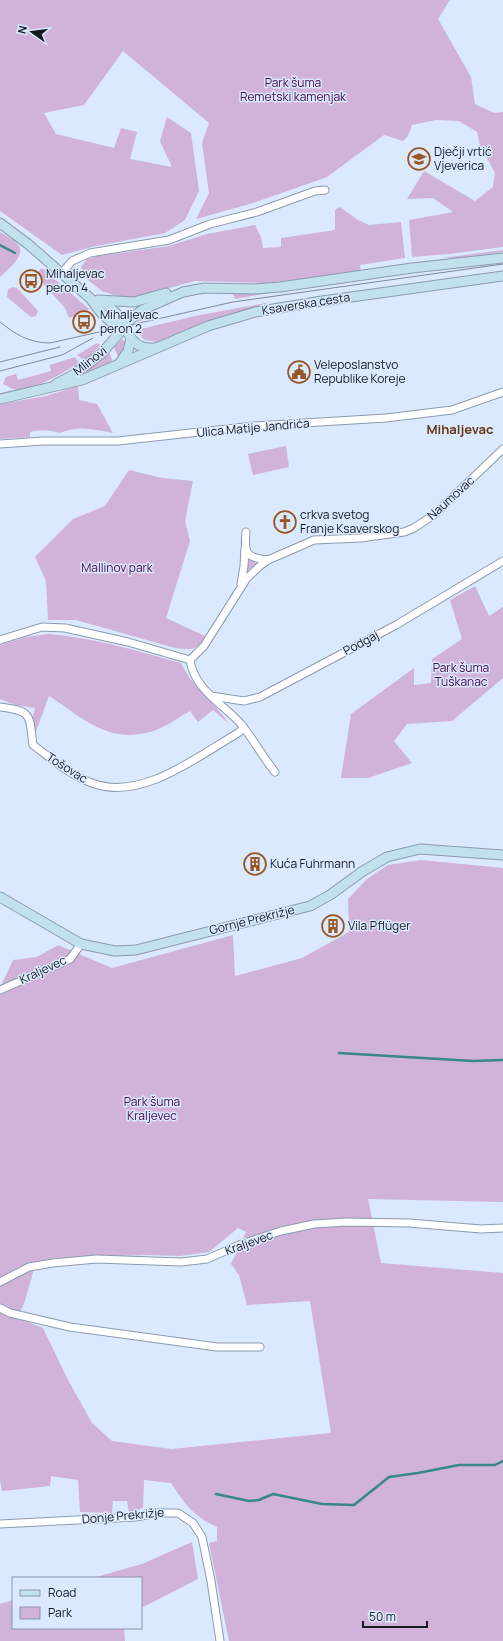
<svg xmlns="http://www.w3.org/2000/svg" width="503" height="1641" viewBox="0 0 503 1641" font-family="Manrope,sans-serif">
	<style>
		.green { fill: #d1b2d8; fill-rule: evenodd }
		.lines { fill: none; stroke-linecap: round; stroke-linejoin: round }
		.stream { stroke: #398787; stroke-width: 2.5 }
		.street-casing { stroke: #8c9aae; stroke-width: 9 }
		.secondary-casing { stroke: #8c9aae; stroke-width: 11 }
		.street { stroke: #fff; stroke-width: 7 }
		.secondary { stroke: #c1e2ed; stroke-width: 9 }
		.tram { stroke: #7f8a98; stroke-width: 1 }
		.labels { text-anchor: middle; stroke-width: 3; stroke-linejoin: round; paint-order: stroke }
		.park-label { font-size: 12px; fill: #480953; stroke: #dae9fe }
		.poi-label { font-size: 12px; fill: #151a21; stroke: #dae9fe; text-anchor: start }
		.street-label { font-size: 12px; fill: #151a21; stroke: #dae9fe }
		.neighbourhood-label { font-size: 13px; font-weight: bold; fill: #643813; stroke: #dae9fe }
	</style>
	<rect width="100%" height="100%" fill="#dae9fe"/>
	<g class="green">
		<path d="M0,0H450L438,19L471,77L475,104L494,113L503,112V247L449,254L412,257L409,220L453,212L433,198L407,199L424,171L475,201L493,187L495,173L480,145L477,132L459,121L436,120L412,125L408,136L403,141L384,135L327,177L253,203L196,219L209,193L202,143L209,123L123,51L84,105L44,113L56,134L114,148L121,128L137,132L130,159L172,167L160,141L167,117L191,133L199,191L185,220L165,233L96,246L62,255L0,211Z"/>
		<path d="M340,207L358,220L369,225L401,222L405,258L360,265L361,272L266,283L195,281L135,297H126L116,296L102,291L83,276L81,267L87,259L98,256L169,246L207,234L255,225L261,237L263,248L281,247V238L335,230V210Z"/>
		<path d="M0,232C6,236 14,239 18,245C27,255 7,270 0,277Z"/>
		<path d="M503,250V252L457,258H442Z"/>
		<path d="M42,268L89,309V310L69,318L65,308L36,276L37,273Z"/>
		<path d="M13,287L17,288L38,311L36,316L31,317L7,297L8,289Z"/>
		<path d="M233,293H269L235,299Z"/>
		<path d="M271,302L212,320L157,342L144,340L137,330L195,316Z"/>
		<path d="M152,309L154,317L136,322L139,317Z"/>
		<path d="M122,339L126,342L127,345L119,359L114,347Z"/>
		<path d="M97,343L101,345L84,361L77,355Z"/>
		<path d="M109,352L113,362L80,376V374Z"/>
		<path d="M75,357L79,363C64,373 36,389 18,390C13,390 8,386 3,384L6,377L16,374L18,380L51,371L50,365Z"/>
		<path d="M78,386L79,400L97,404L113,433C95,429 77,425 60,433C50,430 41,429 30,432V437L0,439V404L46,396Z"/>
		<path d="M286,446L289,467L253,475L248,454Z"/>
		<path d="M129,470L162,478L193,481L185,521L190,541L166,618L207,637C195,651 193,650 175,648L76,620H48L46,581L35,557L73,519L105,506Z"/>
		<path d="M248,559L258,564L248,573L245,572Z"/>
		<path d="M475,586L489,616L503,607V678L452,721L407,724L394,741L412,763L368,778H341L351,714L414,668V685L431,683L432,659L462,639L450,600Z"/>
		<path d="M49,634C95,638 137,651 181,663C192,687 215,702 229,724L213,710L198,722L190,711C181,716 171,723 161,728C113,748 87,721 49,696L35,734L32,732L31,727L35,708L16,705L0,699V645L26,637Z"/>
		<path d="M421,860L503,868V1202L368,1199L381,1263L503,1273V1641H229L209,1543L217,1541V1527C194,1517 184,1503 171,1483L144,1480L143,1508L129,1512L127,1501H113L112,1513L80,1512L78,1480L51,1476L50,1486L2,1491L0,1481V988L13,960L37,957L58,945L112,968L233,935L235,976L302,958L349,932L348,899L367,879L388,865ZM238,1228L246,1232L231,1264L239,1275L247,1305L310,1301L331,1433L171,1449L112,1441L92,1423L67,1378L43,1328L17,1318L24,1304L36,1262L55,1258L146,1255L180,1256L209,1252Z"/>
		<path d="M192,1542L198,1579L141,1608V1578H92L142,1564Z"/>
		<path d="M13,1600V1628H124L125,1641H0V1604Z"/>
	</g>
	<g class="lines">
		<g class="stream">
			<path d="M0,245L15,253"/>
			<path d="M339,1053L473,1061L503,1060"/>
			<path d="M216,1494L249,1501L259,1500L273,1494L322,1504L354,1505L389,1477L418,1473L459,1465H495L503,1461"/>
		</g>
		<g class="street-casing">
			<g id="street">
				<path d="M62,273L72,261L90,253L169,240L210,224L257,212L315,191L325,190"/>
				<path d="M0,444L43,441H118L254,426L386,418L452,410L503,392"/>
				<path d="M246,532C244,553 246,558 268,560"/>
				<path d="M241,584L244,566L245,548"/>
				<path d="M0,640L42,627L65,628L128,642L190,660"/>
				<path d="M190,660L204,646L247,578L261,565L268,560L314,540L361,538L404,532L414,528L435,514L503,449"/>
				<path d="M190,660C194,689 223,704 241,724C253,739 263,757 275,772"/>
				<path d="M211,696L244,701L260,697L396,625L503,561"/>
				<path d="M0,707C33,711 29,715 33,745C52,759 70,775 92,783C141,802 198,756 238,733L244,728"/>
				<path d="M0,990L70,959L81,944"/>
				<path d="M0,1282L29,1267L53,1263L96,1259L181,1262L207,1259L239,1245L281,1231L314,1224L347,1222L409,1223L481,1229L503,1228"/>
				<path d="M0,1308L10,1313L70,1327L217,1347H260"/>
				<path d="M0,1524L135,1517L158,1513H178L193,1523L202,1537L211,1581L220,1641"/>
			</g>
		</g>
		<g class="secondary-casing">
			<g id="secondary">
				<path d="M0,223L28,244L91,299C99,312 109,323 124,329"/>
				<path d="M98,300L134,302L166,293"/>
				<path d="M99,301C107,305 117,312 121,320C129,335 133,350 155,348"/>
				<path d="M119,364L128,351L131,338"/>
				<path d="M56,384L73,375L102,353L133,317L142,310L183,292L204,288L253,289L280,287L412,268L503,258"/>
				<path d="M0,399L82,380L208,326L255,312L322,301L503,276"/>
				<path d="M0,897L81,944L115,951L136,950L310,906L330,895L363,871L387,857L420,849L503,855"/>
			</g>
		</g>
		<use href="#street" class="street"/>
		<use href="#secondary" class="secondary"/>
		<g class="tram">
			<path d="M0,322C15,334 29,343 50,343L233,302L503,264"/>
			<path d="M0,362L60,347"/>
			<path d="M0,371L62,355L93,338"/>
		</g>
	</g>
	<defs>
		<g id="school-ring" transform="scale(1.15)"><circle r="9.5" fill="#dae9fe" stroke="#985722" stroke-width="1.5"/><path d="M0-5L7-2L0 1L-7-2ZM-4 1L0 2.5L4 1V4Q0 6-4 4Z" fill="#985722"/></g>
		<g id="bus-ring" transform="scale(1.15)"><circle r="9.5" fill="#dae9fe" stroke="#985722" stroke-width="1.5"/><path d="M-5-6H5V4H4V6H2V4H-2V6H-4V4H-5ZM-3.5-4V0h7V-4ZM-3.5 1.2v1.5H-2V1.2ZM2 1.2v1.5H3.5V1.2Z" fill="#985722"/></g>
		<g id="civic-ring" transform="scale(1.15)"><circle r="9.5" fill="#dae9fe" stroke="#985722" stroke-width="1.5"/><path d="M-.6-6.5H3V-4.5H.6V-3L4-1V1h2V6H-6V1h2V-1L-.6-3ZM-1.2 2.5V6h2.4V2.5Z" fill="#985722"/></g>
		<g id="church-ring" transform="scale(1.15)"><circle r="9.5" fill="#dae9fe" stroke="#985722" stroke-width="1.5"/><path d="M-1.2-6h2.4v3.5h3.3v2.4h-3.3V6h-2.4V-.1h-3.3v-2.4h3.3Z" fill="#985722"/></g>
		<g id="building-ring" transform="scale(1.15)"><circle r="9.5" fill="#dae9fe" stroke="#985722" stroke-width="1.5"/><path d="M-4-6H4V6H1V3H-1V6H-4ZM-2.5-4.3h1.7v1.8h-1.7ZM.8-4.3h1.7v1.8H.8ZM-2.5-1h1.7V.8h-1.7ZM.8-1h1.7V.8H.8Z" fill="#985722"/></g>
	</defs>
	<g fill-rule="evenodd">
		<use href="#school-ring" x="419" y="159"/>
		<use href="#bus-ring" x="31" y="281"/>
		<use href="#bus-ring" x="84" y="322"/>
		<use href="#civic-ring" x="299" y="372"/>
		<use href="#church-ring" x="285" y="522"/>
		<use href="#building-ring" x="255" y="864"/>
		<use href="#building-ring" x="333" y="926"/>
	</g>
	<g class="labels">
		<g class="park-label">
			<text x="293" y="87">Park šuma<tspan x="293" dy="14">Remetski kamenjak</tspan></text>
			<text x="117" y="572">Mallinov park</text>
			<text x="461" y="672">Park šuma<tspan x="461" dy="14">Tuškanac</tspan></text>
			<text x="152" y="1106">Park šuma<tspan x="152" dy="14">Kraljevec</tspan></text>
		</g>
		<g class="poi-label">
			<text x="434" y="156">Dječji vrtić<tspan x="434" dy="14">Vjeverica</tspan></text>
			<text x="46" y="278">Mihaljevac<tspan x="46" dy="14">peron 4</tspan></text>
			<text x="100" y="319">Mihaljevac<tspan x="100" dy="14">peron 2</tspan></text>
			<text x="314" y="369">Veleposlanstvo<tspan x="314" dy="14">Republike Koreje</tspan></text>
			<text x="300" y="519">crkva svetog<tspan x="300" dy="14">Franje Ksaverskog</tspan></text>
			<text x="270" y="868">Kuća Fuhrmann</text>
			<text x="348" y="930">Vila Pflüger</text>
		</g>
		<g class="street-label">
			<text transform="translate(306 304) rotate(-9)" y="4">Ksaverska cesta</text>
			<text transform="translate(90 361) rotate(-38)" y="4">Mlinovi</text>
			<text transform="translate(253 428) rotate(-5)" y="4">Ulica Matije Jandrića</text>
			<text transform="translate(451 498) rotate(-42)" y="4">Naumovac</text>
			<text transform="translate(361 643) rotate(-28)" y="4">Podgaj</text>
			<text transform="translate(67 768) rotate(32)" y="4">Tošovac</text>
			<text transform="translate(252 920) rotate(-14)" y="4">Gornje Prekrižje</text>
			<text transform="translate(43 970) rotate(-25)" y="4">Kraljevec</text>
			<text transform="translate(249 1243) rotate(-20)" y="4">Kraljevec</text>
			<text transform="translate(123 1516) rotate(-5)" y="4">Donje Prekrižje</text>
		</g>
		<g class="neighbourhood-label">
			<text x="460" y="434">Mihaljevac</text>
		</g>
	</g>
	<rect x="12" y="1577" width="130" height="52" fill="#dae9fe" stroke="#8b96a6"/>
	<rect x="20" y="1590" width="20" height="6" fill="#c1e2ed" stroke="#8b96a6"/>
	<text x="48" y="1597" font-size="12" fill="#151a21">Road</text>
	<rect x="20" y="1607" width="20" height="12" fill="#d1b2d8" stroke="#8b96a6"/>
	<text x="48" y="1617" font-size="12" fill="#151a21">Park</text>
	<g transform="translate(32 32) rotate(284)" stroke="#dae9fe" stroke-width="3" paint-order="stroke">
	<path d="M0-3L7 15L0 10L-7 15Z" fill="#151a21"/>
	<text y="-6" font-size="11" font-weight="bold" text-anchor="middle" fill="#151a21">N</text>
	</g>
	<path d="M363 1621v6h64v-6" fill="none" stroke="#151a21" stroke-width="2"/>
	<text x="369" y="1621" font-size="12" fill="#151a21" stroke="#dae9fe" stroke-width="3" paint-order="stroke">50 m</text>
</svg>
